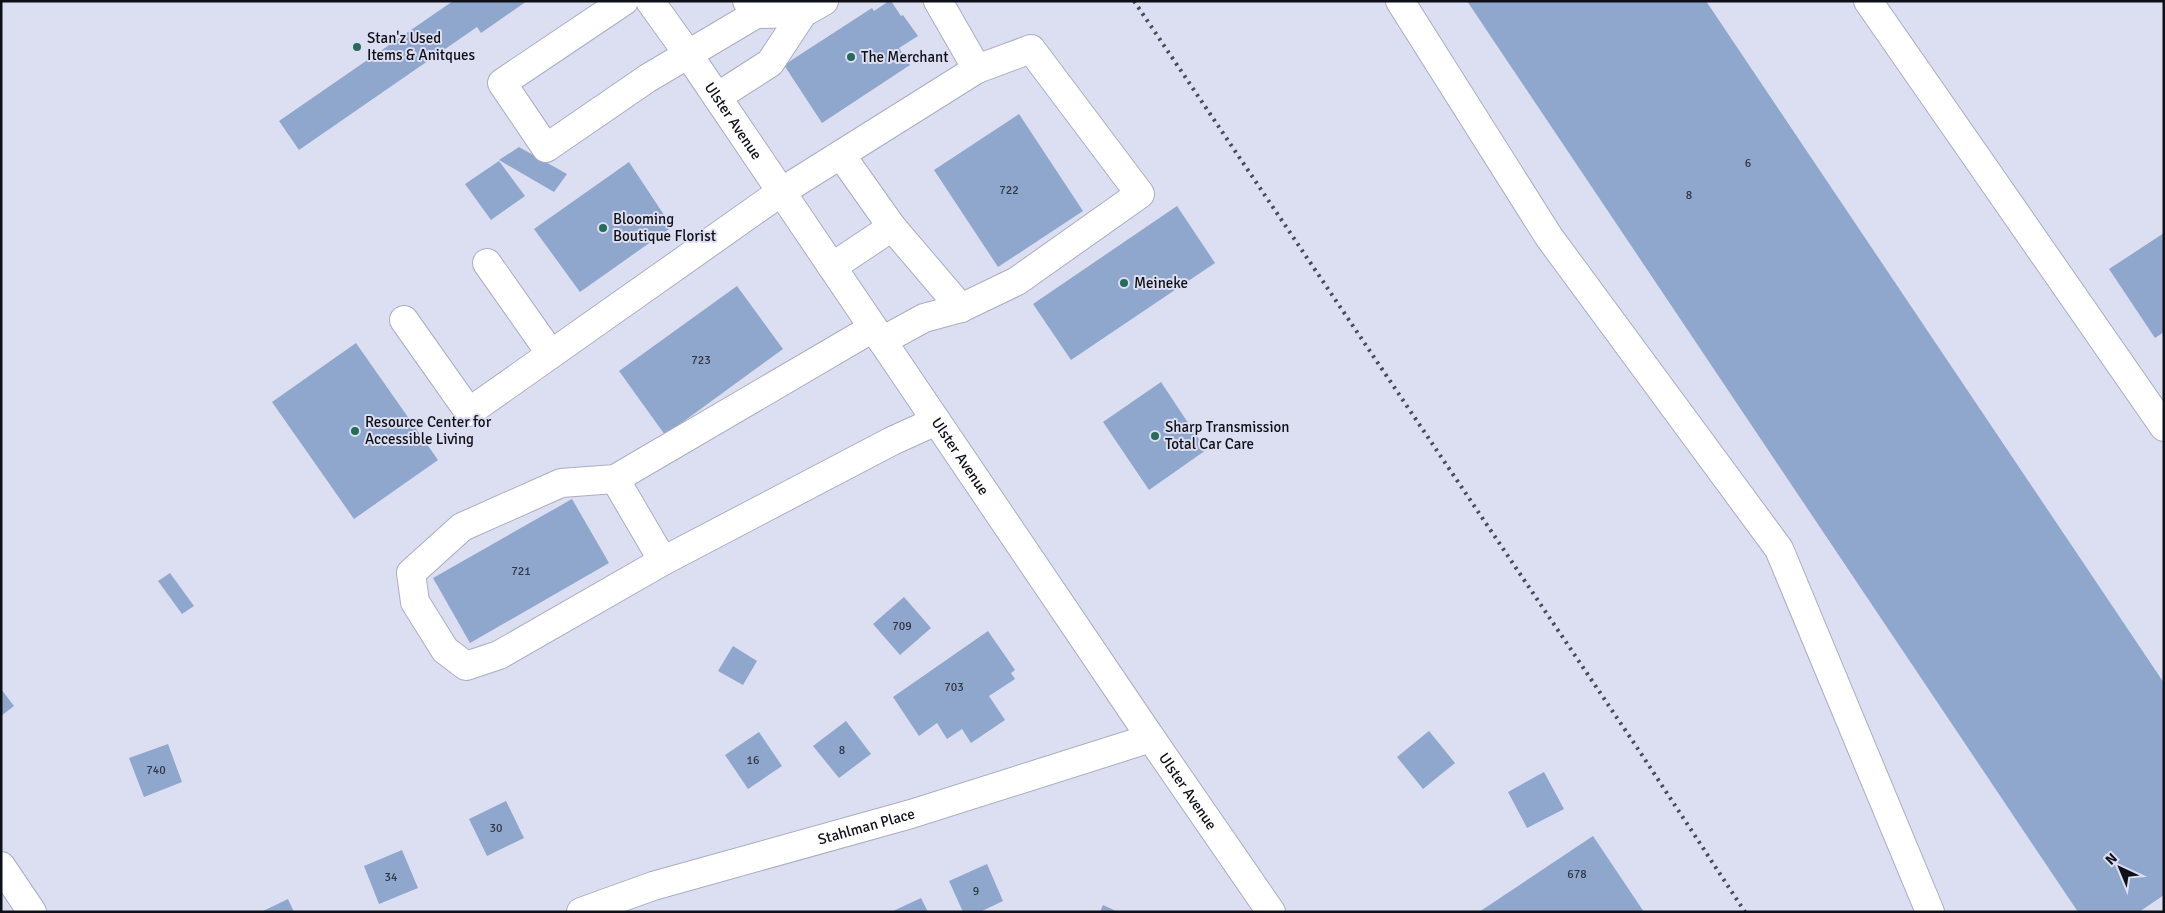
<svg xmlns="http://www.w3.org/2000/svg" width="2165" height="913" viewBox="0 0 2165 913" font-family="Signika,sans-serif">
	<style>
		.building { fill: #90a7cd }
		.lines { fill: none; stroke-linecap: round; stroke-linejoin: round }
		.minor-casing { stroke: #abadc1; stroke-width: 30 }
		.major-casing { stroke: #abadc1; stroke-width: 30 }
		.minor { stroke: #fff; stroke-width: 28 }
		.major { stroke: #fff; stroke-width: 28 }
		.rail { stroke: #494a55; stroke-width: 4; stroke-dasharray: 2.5 5; stroke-linecap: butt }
		.poi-dot { fill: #276a5c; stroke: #dcdef2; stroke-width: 2 }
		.labels { text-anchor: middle; stroke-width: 4; stroke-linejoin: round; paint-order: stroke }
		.number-label { font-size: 12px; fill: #2f3644 }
		.poi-label { font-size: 15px; fill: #0f1017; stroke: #dcdef2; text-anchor: start }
		.street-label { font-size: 15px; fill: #0f1017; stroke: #dcdef2 }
	</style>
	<rect width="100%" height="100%" fill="#dcdef2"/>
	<g class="building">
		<path d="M453,1H527L481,33L477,27L299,150L279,121Z"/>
		<path d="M889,1H891L901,16L903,15L918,36L899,48L910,65L822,123L784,65L872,8L874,11Z"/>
		<path d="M1467,1H1706L2164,683V895L2139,912H2078Z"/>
		<path d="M1019,114L1083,211L998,267L934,170Z"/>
		<path d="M519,147L567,174L554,192L499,160Z"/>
		<path d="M499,161L525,196L491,220L465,184Z"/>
		<path d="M629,162L672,227L580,292L534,229Z"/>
		<path d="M1177,206L1215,263L1071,360L1033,304Z"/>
		<path d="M2164,233V332L2155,338L2109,269Z"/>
		<path d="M737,286L783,349L665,435L619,371Z"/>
		<path d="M356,343L438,460L354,519L272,402Z"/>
		<path d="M1161,382L1206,450L1149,490L1103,422Z"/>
		<path d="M572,499L609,563L470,643L433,578Z"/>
		<path d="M170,573L194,606L182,614L158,581Z"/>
		<path d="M904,597L931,628L900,655L873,624Z"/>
		<path d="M988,631L1015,670L1011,673L1015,679L989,696L1005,720L971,743L962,729L947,739L937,723L919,736L893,697Z"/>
		<path d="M733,646L757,661L743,685L718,671Z"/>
		<path d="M1,689L14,706L1,716Z"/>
		<path d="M846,721L871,754L839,778L813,746Z"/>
		<path d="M1429,731L1455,763L1423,789L1397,757Z"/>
		<path d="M759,732L782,766L748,789L725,755Z"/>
		<path d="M168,744L182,782L144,797L129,758Z"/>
		<path d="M1544,772L1564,809L1527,828L1508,792Z"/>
		<path d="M506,801L524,838L487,856L469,819Z"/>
		<path d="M1593,836L1644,912H1479Z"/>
		<path d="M402,850L418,888L379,904L364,866Z"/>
		<path d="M987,864L1003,901L980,912H963L949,881Z"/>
		<path d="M921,898L928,912H891Z"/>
		<path d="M288,899L294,912H261Z"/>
		<path d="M1103,905L1118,912H1100Z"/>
	</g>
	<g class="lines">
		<g class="minor-casing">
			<g id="minor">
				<path d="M624,1L502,83L546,148L648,78L756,14L747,1"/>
				<path d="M1400,1L1549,237L1779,549L1930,912"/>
				<path d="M1868,1L2164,427"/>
				<path d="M756,14L803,13L824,1"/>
				<path d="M717,97L770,63L803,13"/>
				<path d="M841,155L892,227"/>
				<path d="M487,263L551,354"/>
				<path d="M832,267L892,227L961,308"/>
				<path d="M404,320L469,412L781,192L977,69L938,1"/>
				<path d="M882,341L924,318L961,308L1017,281L1140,194L1031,49L977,69"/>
				<path d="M615,479L663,561L892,441L936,421"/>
				<path d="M663,561L499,655L466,666L445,650L415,602L411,573L462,527L561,483L615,479L873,328"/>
				<path d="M1,866L32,912"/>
				<path id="s1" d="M581,912L653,886L911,814L1151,738"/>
			</g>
		</g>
		<g class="major-casing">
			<g id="major">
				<path id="s2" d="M650,1L688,54L1151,738L1271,912"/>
			</g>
		</g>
		<use href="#minor" class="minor"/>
		<use href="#major" class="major"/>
		<path class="rail" d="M1134,1L1638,749L1745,912"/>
	</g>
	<g class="poi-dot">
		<circle cx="357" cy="47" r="5"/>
		<circle cx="851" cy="57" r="5"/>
		<circle cx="603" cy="228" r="5"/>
		<circle cx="1124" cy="283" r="5"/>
		<circle cx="355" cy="431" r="5"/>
		<circle cx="1155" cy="436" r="5"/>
	</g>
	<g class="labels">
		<g class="number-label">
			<text x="1748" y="167">6</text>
			<text x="1009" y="194">722</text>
			<text x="1689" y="199">8</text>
			<text x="701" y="364">723</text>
			<text x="521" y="575">721</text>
			<text x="902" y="630">709</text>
			<text x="954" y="691">703</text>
			<text x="842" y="754">8</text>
			<text x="753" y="764">16</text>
			<text x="156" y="774">740</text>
			<text x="496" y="832">30</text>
			<text x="1577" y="878">678</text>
			<text x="391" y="881">34</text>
			<text x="976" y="895">9</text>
		</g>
		<g class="poi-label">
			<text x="367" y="43">Stan'z Used<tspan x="367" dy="17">Items &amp; Anitques</tspan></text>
			<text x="861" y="62">The Merchant</text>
			<text x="613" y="224">Blooming<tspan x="613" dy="17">Boutique Florist</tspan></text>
			<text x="1134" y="288">Meineke</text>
			<text x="365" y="427">Resource Center for<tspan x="365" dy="17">Accessible Living</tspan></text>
			<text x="1165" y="432">Sharp Transmission<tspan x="1165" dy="17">Total Car Care</tspan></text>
		</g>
		<g class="street-label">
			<text dy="5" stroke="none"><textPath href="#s2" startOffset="146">Ulster Avenue</textPath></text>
			<text dy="5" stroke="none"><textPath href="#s2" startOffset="551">Ulster Avenue</textPath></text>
			<text dy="5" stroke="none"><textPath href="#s2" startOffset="956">Ulster Avenue</textPath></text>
			<text dy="5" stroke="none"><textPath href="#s1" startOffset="298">Stahlman Place</textPath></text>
		</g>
	</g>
	<rect width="2165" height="913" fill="none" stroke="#0f1017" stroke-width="5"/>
	<g transform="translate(2120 868) rotate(316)" stroke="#dcdef2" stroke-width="4" paint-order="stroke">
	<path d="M0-4L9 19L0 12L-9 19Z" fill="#0f1017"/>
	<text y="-8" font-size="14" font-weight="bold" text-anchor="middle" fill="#0f1017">N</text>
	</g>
</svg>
